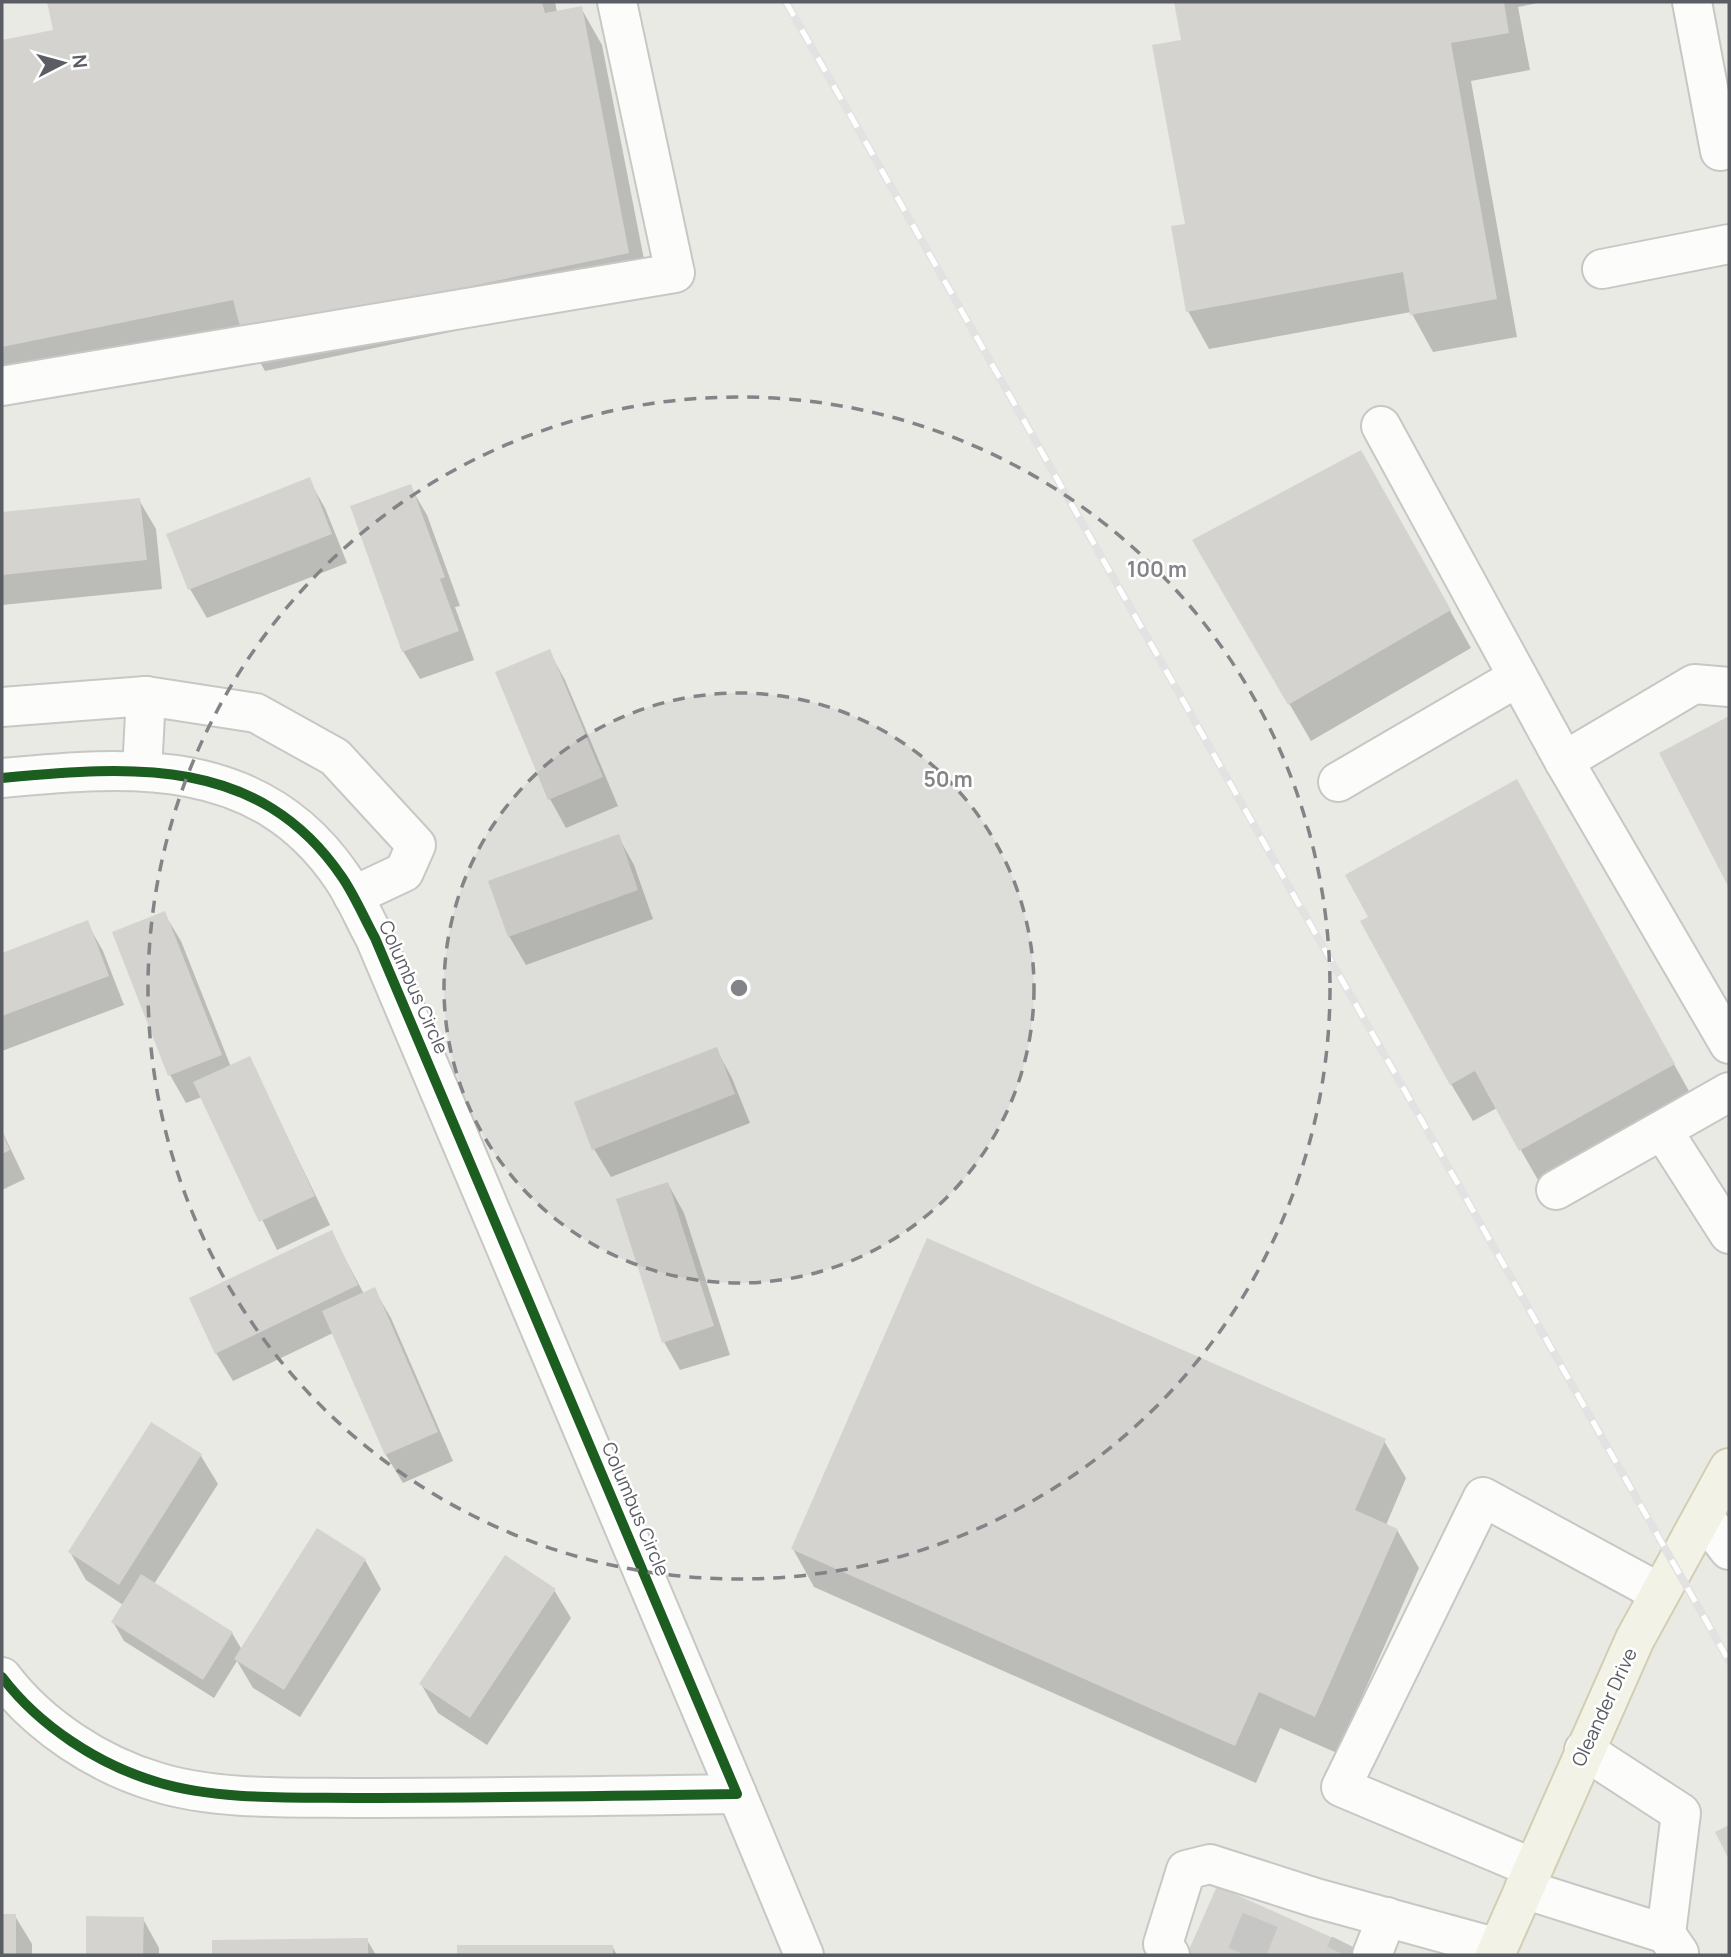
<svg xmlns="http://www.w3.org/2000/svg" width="1731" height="1957" viewBox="0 0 1731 1957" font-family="Manrope,sans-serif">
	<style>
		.shadow { fill: #0003 }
		.building { fill: #d4d3d0 }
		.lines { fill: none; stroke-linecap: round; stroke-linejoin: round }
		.minor-tunnel { stroke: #c6c7c4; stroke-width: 38; stroke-dasharray: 38 19; stroke-linecap: butt }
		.minor-casing { stroke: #c7c7c5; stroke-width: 42 }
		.major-casing { stroke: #d3cdb2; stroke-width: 42 }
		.minor { stroke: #fcfcfb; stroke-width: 38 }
		.major { stroke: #f2f2e7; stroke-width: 38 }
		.rail-casing { stroke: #e2e2e2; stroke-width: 8 }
		.rail { stroke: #fff; stroke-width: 5; stroke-dasharray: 16; stroke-linecap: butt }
		.cycleway-casing { stroke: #fff; stroke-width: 15 }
		.cycleway { stroke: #1b5e20; stroke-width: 10 }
		.ring { fill: none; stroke: #828487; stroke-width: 3.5; stroke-dasharray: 12 9 }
		.labels { text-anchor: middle; stroke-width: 5; stroke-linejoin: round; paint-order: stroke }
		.street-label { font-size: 19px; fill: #5a5d63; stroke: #fff }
		.centre { fill: #828487; stroke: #fff; stroke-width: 3.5 }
		.ring-label { font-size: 21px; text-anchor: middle; font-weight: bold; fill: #828487; stroke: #fff; stroke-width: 5; stroke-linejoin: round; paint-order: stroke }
	</style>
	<rect width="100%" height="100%" fill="#eaeae5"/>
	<g class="shadow">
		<path d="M49,2H555L557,12L581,8L602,45L650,290L265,371L247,339L2,389V42L55,31Z"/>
		<path d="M1175,2H1543L1518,7L1530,70L1471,81L1517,337L1433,352L1411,312L1209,349L1188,311L1183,42Z"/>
		<path d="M309,480L325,508L347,563L207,618L190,589Z"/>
		<path d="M410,486L427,515L460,606L455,607L474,660L420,679L403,651Z"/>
		<path d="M1382,489L1471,648L1311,741L1194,540Z"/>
		<path d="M139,500L156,529L162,589L2,605V514Z"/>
		<path d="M549,651L565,680L618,806L566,828L550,799Z"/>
		<path d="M1729,718V884L1662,753Z"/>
		<path d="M1538,819L1695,1102L1542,1187L1497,1108L1473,1121L1451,1084Z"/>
		<path d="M618,836L634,865L653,919L526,965L509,936Z"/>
		<path d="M164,913L181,941L231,1067L249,1058L330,1225L277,1250L202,1097L186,1103L170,1075Z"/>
		<path d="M87,923L103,951L124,1005L2,1051V954Z"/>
		<path d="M716,1049L732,1078L750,1123L611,1177L594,1149Z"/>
		<path d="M2,1131L25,1179L2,1190Z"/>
		<path d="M668,1184L684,1213L730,1355L680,1370L664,1342Z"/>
		<path d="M331,1232L364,1294L374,1289L391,1318L453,1461L403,1483L386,1455L333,1333L233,1381L216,1353Z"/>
		<path d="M151,1424L201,1456L218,1484L154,1584L232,1633L242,1650L365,1560L381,1589L300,1717L253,1688L237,1661L214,1698L124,1641L113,1622L123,1605L86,1580L70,1552Z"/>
		<path d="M1384,1441L1406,1478L1386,1525L1397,1530L1419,1568L1337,1753L1280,1728L1256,1783L814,1587L793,1549Z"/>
		<path d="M554,1590L571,1618L487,1745L438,1713L421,1684Z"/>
		<path d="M2,1916H15L32,1944V1955H2Z"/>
		<path d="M88,1918L143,1919L159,1948V1955H88Z"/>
		<path d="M367,1940L376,1955H214V1942Z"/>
		<path d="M459,1946H612L617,1955H459Z"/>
		<path d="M1190,1951L1367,1955H1192Z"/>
	</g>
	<g class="building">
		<path d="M47,2H542L545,13L582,6L629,253L242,334L233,300L2,347V40L53,30Z"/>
		<path d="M1174,2H1504L1509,33L1451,43L1497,299L1410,315L1403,272L1186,312L1171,226L1185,224L1152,45L1181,40Z"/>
		<path d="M1361,450L1451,610L1288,705L1192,540Z"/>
		<path d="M310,477L332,534L188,590L166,534Z"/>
		<path d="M411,484L445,577L440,579L459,631L402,652L350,506Z"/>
		<path d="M140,498L147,560L2,575V512Z"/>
		<path d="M550,649L603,777L548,800L495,672Z"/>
		<path d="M1729,716V888L1659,753Z"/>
		<path d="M1517,779L1675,1064L1519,1151L1475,1071L1450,1085L1360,921L1368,917L1345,875Z"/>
		<path d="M619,834L638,890L508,937L488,881Z"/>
		<path d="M165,911L222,1055L168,1076L112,932Z"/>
		<path d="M88,920L109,976L2,1016V953Z"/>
		<path d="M717,1047L735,1094L592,1150L574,1102Z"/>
		<path d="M250,1056L315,1196L259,1222L193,1082Z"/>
		<path d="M2,1133L10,1150L2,1154Z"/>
		<path d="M668,1182L714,1326L662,1343L616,1199Z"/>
		<path d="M332,1230L358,1285L215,1354L189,1298Z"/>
		<path d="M927,1238L1386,1439L1355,1510L1398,1529L1315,1717L1259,1692L1235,1746L791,1549Z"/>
		<path d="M375,1287L438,1432L385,1455L322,1311Z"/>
		<path d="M151,1422L202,1454L119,1585L68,1552Z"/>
		<path d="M317,1528L366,1559L284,1690L234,1659Z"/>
		<path d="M505,1555L556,1589L470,1718L419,1684Z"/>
		<path d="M141,1574L233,1632L203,1680L111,1622Z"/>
		<path d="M1729,1825V1860L1715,1832Z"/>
		<path d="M1217,1886L1371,1955H1196L1188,1952Z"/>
		<rect x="2" y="1914" width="14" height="41"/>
		<path d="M86,1916L144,1917L143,1955H86Z"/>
		<path d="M368,1938V1955H212V1940Z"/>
		<rect x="457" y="1945" width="156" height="10"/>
	</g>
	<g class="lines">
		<g class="minor-tunnel">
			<path d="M1246,1955L1265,1908"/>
			<path d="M1344,1955L1349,1945"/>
		</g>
		<g class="minor-casing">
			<g id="minor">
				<path d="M1692,2L1720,151L1729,149"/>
				<path d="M1602,269L1729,244"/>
				<path d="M2,386L675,273L617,2"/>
				<path d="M1381,426L1564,761L1729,1044"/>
				<path d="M2,707L146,696L256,713L335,757L416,845L404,872L353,896"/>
				<path d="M1564,761L1694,684L1729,687"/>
				<path d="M142,771L146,696"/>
				<path d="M2,778C131,766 259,755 342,877C355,896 364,918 375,938L737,1794C612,1796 487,1798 362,1798C298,1797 218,1801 157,1782C99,1765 39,1726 2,1677"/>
				<path d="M1338,782L1518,677"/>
				<path d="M1663,1131L1729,1234"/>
				<path d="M1556,1190L1729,1092"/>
				<path d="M1703,1516L1729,1550"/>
				<path d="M1584,1750L1681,1813L1666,1934"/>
				<path d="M737,1794L804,1955"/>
				<path d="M1533,1868L1341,1787L1483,1497L1660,1593"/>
				<path d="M1524,1889L1666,1934L1679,1953"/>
				<path d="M1170,1955L1163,1944L1186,1870L1210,1864L1316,1898L1498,1948"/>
				<path d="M1372,1955L1387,1917"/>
			</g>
		</g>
		<g class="major-casing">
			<path id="major" d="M1495,1955L1635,1639L1729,1468"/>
		</g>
		<use href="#minor" class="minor"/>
		<use href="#major" class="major"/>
		<g class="rail-casing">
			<path id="rail" d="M786,2L1729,1661"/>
		</g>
		<use href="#rail" class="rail"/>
		<g class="cycleway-casing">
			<path id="cycleway" d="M2,778C131,766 259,755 342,877C355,896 364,918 375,938L737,1794C612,1796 487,1798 362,1798C298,1797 218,1801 157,1782C99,1765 39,1726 2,1677"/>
		</g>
		<use href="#cycleway" class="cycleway"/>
	</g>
	<circle cx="739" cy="988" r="295" fill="#828487" fill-opacity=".12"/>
	<g class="ring">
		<circle cx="739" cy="988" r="295"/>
		<circle cx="739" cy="988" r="591"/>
	</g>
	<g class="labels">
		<g class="street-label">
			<text transform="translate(414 987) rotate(66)" y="7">Columbus Circle</text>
			<text transform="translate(636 1509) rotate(67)" y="7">Columbus Circle</text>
			<text transform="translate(1604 1707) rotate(-65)" y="7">Oleander Drive</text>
		</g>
	</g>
	<circle cx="739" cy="988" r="10" class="centre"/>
	<g class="ring-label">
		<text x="1157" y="577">100 m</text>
		<text x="948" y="787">50 m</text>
	</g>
	<rect width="1731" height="1957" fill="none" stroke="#5a5d63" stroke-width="7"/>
	<g transform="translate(63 63) rotate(84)" stroke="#ffffff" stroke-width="5" paint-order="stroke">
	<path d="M0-5L12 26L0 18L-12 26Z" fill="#5a5d63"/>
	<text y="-10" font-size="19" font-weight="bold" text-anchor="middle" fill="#5a5d63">N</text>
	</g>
</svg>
